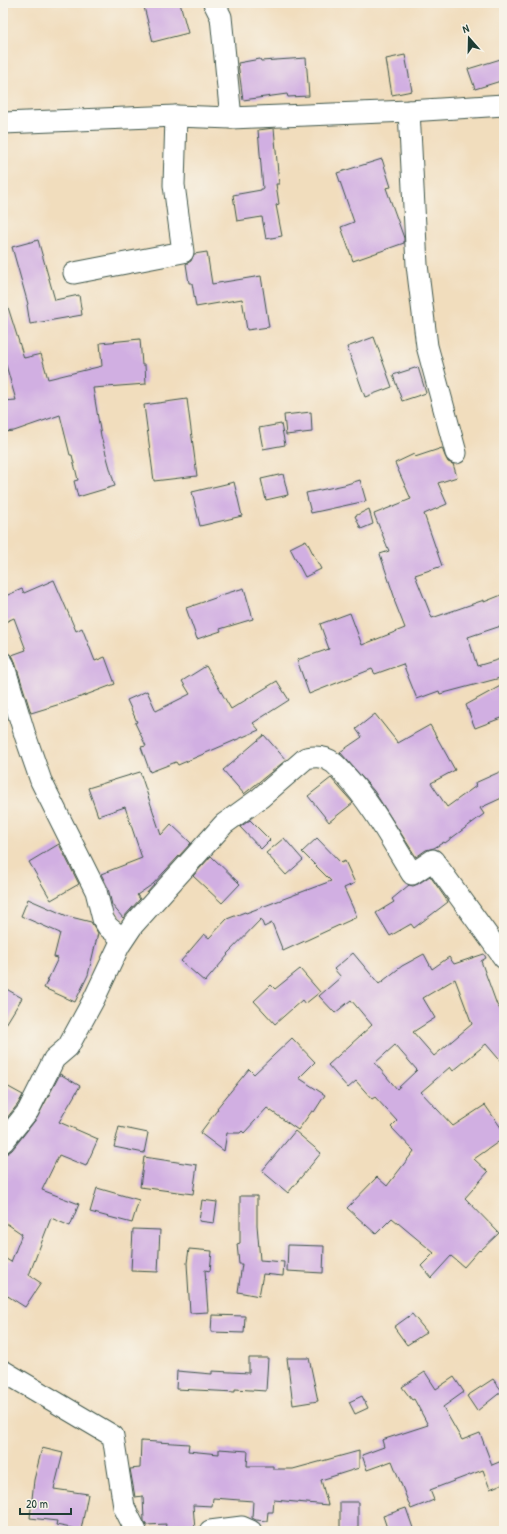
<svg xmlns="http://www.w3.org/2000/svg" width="507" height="1534" viewBox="0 0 507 1534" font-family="'Patrick Hand',sans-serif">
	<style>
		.building { fill: #d1afe2; fill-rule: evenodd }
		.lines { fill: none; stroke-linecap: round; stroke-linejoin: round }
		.minor-casing { stroke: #3e5549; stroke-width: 23 }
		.minor { stroke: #fff; stroke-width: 21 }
	</style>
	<rect width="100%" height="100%" fill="#f7f3e8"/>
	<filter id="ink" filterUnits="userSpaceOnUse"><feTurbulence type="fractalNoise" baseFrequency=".025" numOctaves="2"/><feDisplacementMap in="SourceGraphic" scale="8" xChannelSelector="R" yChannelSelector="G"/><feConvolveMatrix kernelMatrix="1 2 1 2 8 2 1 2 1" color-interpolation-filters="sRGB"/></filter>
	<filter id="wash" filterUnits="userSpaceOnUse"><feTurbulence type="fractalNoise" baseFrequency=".012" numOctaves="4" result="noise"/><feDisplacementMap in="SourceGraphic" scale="16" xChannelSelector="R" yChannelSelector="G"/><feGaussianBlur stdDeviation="0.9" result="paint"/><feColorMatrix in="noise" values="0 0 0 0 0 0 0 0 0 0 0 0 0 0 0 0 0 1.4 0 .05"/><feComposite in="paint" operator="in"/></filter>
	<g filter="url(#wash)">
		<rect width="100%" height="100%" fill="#f1ddbd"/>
		<g id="blocks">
			<g class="building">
				<path d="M143,3H180L188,33L153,42Z"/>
				<path d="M405,55L412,91L392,95L386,59Z"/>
				<path d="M306,58L309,96L288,97L287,94L243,100L238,63L260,59L261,61Z"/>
				<path d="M504,58V80L475,89L468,69Z"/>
				<path d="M274,128L279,184H276L279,204L276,205L282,236L266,239L262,217L237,221L233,195L261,190V189H263L258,130Z"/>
				<path d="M382,159L391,187L386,188L404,238V243L353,261L341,227L354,222L337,173Z"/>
				<path d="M38,240L55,300L79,295L82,315L30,324L27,305L28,304L12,247Z"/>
				<path d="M207,252L212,284L261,276L269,327L247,330L242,299L196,307L192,283H189L186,264L191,261L194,254Z"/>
				<path d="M3,301H6L24,358L41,354L48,379L102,366L100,343L140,339L142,365H145L146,384L93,388L101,436L115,486L78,497L74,481L78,480L72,455H70L60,415L14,431L3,432V401L16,400L6,365L3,366Z"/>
				<path d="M374,337L392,387L365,397L347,347Z"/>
				<path d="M418,367L426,393L402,401L393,375Z"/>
				<path d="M187,399L197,476L154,481L144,405Z"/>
				<path d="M311,412L312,432L286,435L284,415Z"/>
				<path d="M281,424L285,445L263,449L259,428Z"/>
				<path d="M442,448L445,456L448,462L453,464L457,477L438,483L447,504L424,514L442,566L415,575L432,618L484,600V602L504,594V625L468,637L477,666L504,658V677L440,694L439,691L417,699L403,664L375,674L372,669L309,694L297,660L329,649L320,624L350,613L362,645L405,628L394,600L395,599L380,554L389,551L374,514L411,499L395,463L414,454L415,457Z"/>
				<path d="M283,474L288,495L266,500L261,479Z"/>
				<path d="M360,480L366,501L311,513L306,493L344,485Z"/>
				<path d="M234,482L242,516L200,526L192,492Z"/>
				<path d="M369,509L373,524L361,529L355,516Z"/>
				<path d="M306,540L321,569L305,577L290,548Z"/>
				<path d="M54,580L76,631L82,628L95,661L105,657L115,684L70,701L31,713L14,659L12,655L26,650L14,618L3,623V597L22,589L24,593Z"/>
				<path d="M244,588L253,619L220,629L221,631L197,639L186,608L218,597V596Z"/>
				<path d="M206,666L231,709L277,681L289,700L253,723L259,730L178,765L176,762L150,772L141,747L146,746L135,723L137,722L127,700L147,691L156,711L190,694L182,681Z"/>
				<path d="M504,684V717L475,728L466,705Z"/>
				<path d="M375,714L398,743L430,725L455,770L431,783L447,807L476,786L475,783L504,770V797L480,808L484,814L445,843L444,842L434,848L426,850L416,857L374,791L340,752L362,737L356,729Z"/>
				<path d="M264,735L286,760L244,794L223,770Z"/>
				<path d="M140,772L161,835L171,824L191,843L153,884L137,895L140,899L123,918L112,905L108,888L101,874L142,858L125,807L98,816L88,788Z"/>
				<path d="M331,778L353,803L329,822L308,796Z"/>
				<path d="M250,820L270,840L261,849L240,827Z"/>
				<path d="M284,838L303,860L286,875L266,853Z"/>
				<path d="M317,838L341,863L345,861L355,883L344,888L357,917L283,951L272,923L264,927L261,919L227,954L228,955L205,982L181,961L204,934L209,938L227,919L245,912L246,913L331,881L302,852Z"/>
				<path d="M59,844L79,884L51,900L29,862Z"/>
				<path d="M211,856L240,884L222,903L193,876Z"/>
				<path d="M430,876L448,902L414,928L411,924L390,936L376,913L394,902L392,899L409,885L413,886L418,884Z"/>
				<path d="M28,899L67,916L91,922L98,933L88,975L75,1002L44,988L58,958L54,957L60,933L21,916Z"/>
				<path d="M353,953L379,984L402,966L424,954L432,969L449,957L454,964L484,954L486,958L481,961L497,1005L504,1015V1065L486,1044L453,1071L450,1067L421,1092L453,1126L485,1105L504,1132V1138L474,1159L488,1172L465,1198L499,1233L480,1251L479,1250L464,1267L451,1256L431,1278L421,1266L434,1253L392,1218L376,1234L347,1208L377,1177L387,1186L414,1151L391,1127L397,1121L375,1097L372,1099L356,1081L348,1088L328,1065L372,1025L351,1000L335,1013L319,996L341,977L334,969ZM455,979L472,1024L434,1056L413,1032L435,1018L423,998ZM395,1045L417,1070L397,1089L375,1063Z"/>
				<path d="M300,969L320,992L305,1004L302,1000L275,1024L254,1001L271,985L275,989Z"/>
				<path d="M3,987L22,998L3,1029Z"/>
				<path d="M292,1038L315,1062L299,1078L325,1095L314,1112L312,1111L298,1130L267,1108L244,1133L242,1131L240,1133H227L224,1151L200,1133L218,1109L217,1108L249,1069L254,1074Z"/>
				<path d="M60,1074L80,1086L59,1122L98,1139L86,1166L59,1155L42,1190L79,1204L70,1226L51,1218L29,1275L41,1283L25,1307L3,1293V1257L11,1262L22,1234L3,1221V1154L8,1153L12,1150L37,1118Z"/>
				<path d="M3,1084L23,1095L18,1104L3,1123Z"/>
				<path d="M119,1127L148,1133L144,1153L114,1147Z"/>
				<path d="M295,1131L321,1153L288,1193L262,1171Z"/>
				<path d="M144,1157L197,1165L193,1194L140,1187Z"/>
				<path d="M97,1188L139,1200L132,1223L90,1212Z"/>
				<path d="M240,1196H257V1225L260,1260L284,1262L283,1276L263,1274L259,1296L238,1292L242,1264H239L237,1244L240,1243Z"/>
				<path d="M202,1200L217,1202L214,1223L199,1221Z"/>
				<path d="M133,1229L160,1230L158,1272L131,1271Z"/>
				<path d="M288,1245L324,1246L323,1273L287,1271Z"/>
				<path d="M189,1249L212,1251L210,1271L205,1270L208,1312L190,1313L187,1263Z"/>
				<path d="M412,1314L427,1332L407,1345L394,1327Z"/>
				<path d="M212,1315L245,1316L244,1333L211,1332Z"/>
				<path d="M249,1358H268L266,1391L235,1389V1392L176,1389L177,1371L212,1374V1371L249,1373Z"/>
				<path d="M287,1358H309L318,1401L293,1405Z"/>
				<path d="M425,1372L436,1389L454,1377L464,1392L443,1407L462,1440L480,1433L492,1465L504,1460V1483L490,1489L483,1470L430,1490L434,1500L411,1509L392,1461L367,1470L362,1455L384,1447L382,1440L428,1425L414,1399L412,1400L402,1387Z"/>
				<path d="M493,1379L502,1391L477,1411L467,1396Z"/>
				<path d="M362,1396L368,1408L355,1414L349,1402Z"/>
				<path d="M141,1441L189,1444L188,1451L219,1454V1449L248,1451L247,1466H273V1469H293L359,1451V1468L321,1480L328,1505L274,1500L273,1512H268L267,1521L256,1520L252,1518L253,1501L213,1498L212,1506L193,1505L195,1530L165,1531L166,1524L146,1525L144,1521L143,1496L135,1497L130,1469L140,1468Z"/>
				<path d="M42,1448L63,1453L54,1489L88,1494L81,1530L56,1525L57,1521L30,1518L34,1480Z"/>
				<rect x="340" y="1502" width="18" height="29"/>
				<path d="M406,1508L414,1531H388L383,1516Z"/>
			</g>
		</g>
	</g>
	<g filter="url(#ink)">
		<use href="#blocks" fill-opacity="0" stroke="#3e5549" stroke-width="1"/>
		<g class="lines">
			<g class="minor-casing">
				<g id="minor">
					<path d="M214,3L221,17L231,118"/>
					<path d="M409,111L417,265L427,346L456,453"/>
					<path d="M3,123L176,116L231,118L409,111L504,105"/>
					<path d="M74,273L183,252L174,185L176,116"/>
					<path d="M3,663L25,735L41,781L96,891L103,919L108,927L123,939"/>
					<path d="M3,1142L28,1111L54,1059L68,1047L94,999L119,946L133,925L224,824L260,798L306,758C316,756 324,756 332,762C337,765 341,771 345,775C372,804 391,840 412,874L433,860L504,958"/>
					<path d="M3,1371L113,1436L124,1507L136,1531"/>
					<path d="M210,1531L242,1527L251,1531"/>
				</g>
			</g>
			<use href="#minor" class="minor"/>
		</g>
	</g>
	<rect width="507" height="1534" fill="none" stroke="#f7f3e8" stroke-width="16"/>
	<g transform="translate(469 38) rotate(340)" stroke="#f7f3e8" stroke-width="3" paint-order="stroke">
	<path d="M0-3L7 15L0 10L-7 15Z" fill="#1f3d34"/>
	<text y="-6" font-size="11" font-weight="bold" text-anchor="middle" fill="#1f3d34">N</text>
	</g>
	<path d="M20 1508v6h51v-6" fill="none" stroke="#1f3d34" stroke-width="2"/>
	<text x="26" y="1508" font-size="12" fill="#1f3d34" stroke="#f7f3e8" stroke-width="3" paint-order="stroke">20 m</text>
</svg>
